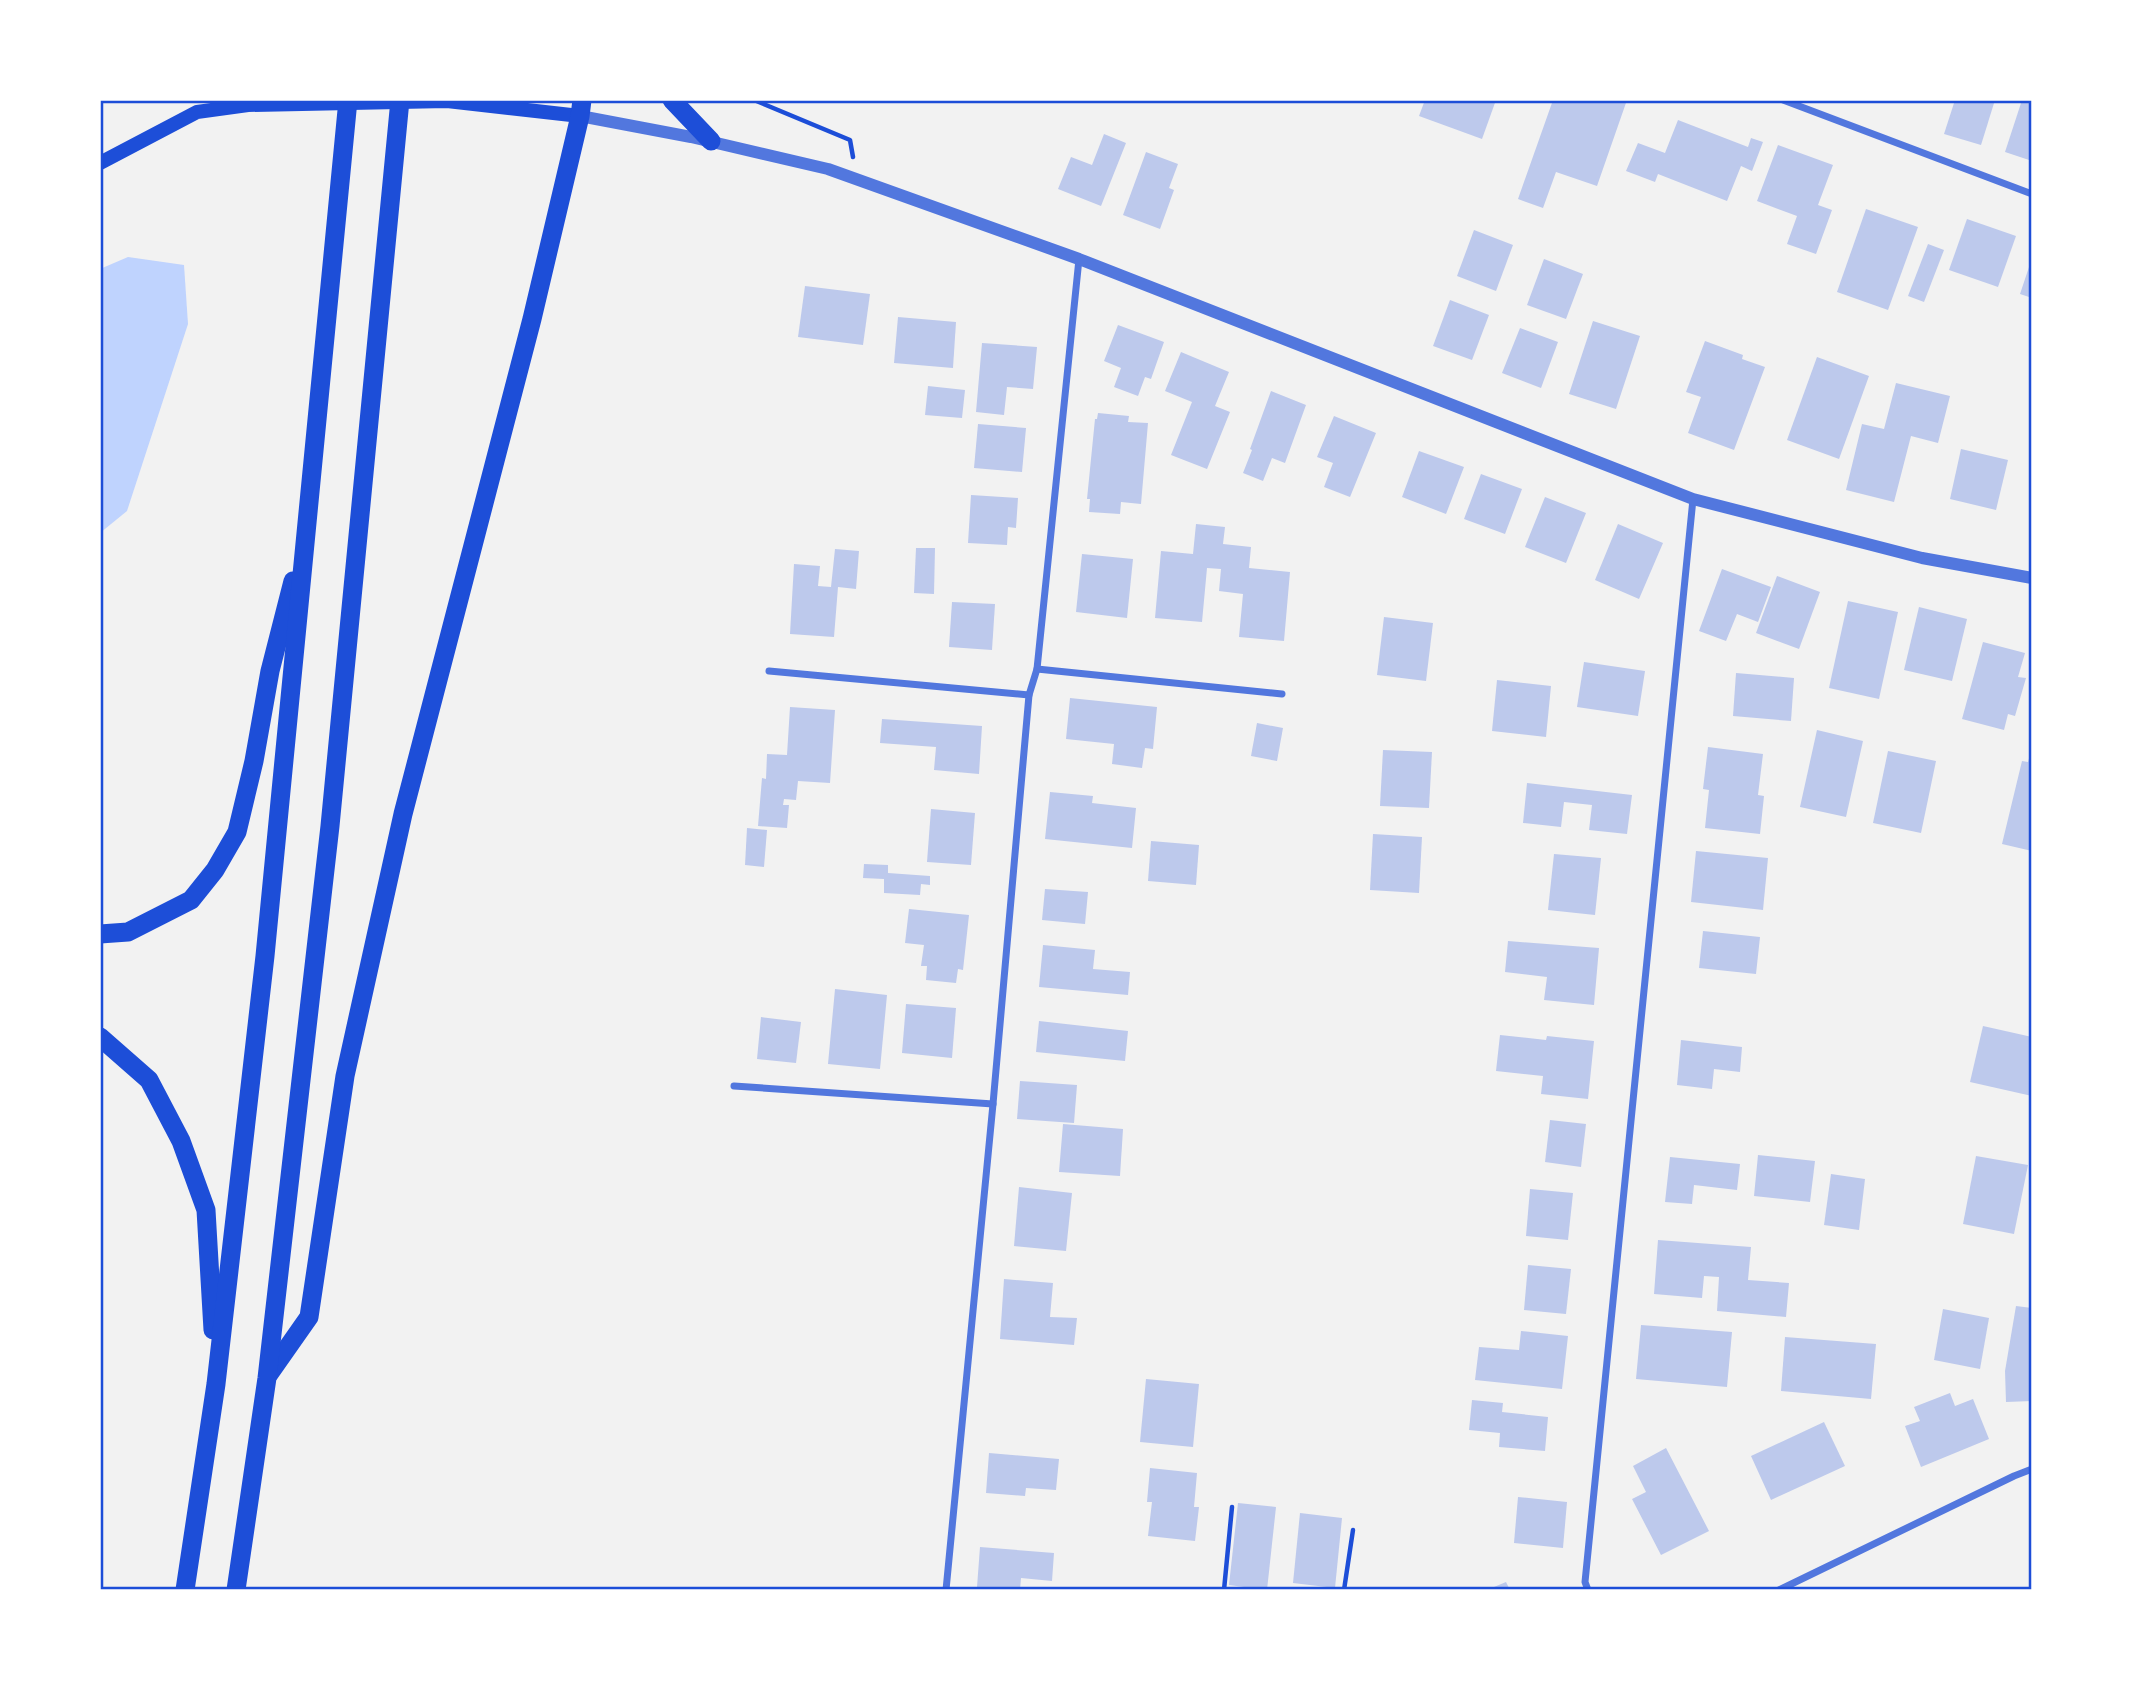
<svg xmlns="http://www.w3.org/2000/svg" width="2132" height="1690" viewBox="0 0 2132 1690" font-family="'PT Sans Narrow',sans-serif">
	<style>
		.water { fill: #bfd3fe }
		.building { fill: #bdc9ec }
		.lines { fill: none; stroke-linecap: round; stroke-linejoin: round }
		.path { stroke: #1d4ed8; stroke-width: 4.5 }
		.minor { stroke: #5277de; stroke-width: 7 }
		.tertiary { stroke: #5277de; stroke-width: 12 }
		.secondary { stroke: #1d4ed8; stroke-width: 14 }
		.trunk { stroke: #1d4ed8; stroke-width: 19 }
		.neatline { fill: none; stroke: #1d4ed8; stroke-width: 2.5 }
	</style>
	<rect width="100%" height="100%" fill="#f2f2f2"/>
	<path class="water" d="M128,257L184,265L188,324L127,511L100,533V269Z"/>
	<g class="building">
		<path d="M1425,100H1496L1482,139L1419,116Z"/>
		<path d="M1553,100H1627L1597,186L1556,172L1543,208L1518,199Z"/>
		<path d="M1955,100H1995L1981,145L1944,134Z"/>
		<path d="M2022,100H2032V161L2005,152Z"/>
		<path d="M1678,120L1748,147L1751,138L1763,142L1752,171L1741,166L1727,201L1658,174L1655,182L1626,171L1638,143L1665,153Z"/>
		<path d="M1104,134L1126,143L1101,206L1058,189L1071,157L1092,165Z"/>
		<path d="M1778,145L1833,165L1818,205L1832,210L1816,254L1787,244L1797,216L1757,201Z"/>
		<path d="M1146,152L1178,164L1169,188L1174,190L1160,229L1123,215Z"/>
		<path d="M1866,209L1918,227L1888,310L1837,292Z"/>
		<path d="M1967,219L2016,236L1998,287L1949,270Z"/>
		<path d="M1474,230L1513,245L1496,291L1457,276Z"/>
		<path d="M1928,244L1944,250L1924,302L1908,296Z"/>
		<path d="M2032,258V298L2020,294Z"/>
		<path d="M1544,259L1583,274L1566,319L1527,305Z"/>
		<path d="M805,286L870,294L863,345L798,337Z"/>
		<path d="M1450,300L1489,315L1472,360L1433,346Z"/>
		<path d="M898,317L956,322L953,368L894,363Z"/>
		<path d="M1593,321L1640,336L1616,409L1569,394Z"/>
		<path d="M1118,325L1164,342L1151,379L1145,377L1138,396L1114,387L1121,368L1104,361Z"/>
		<path d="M1520,328L1558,342L1541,388L1502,373Z"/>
		<path d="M1705,341L1743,355L1742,359L1765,367L1734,450L1688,433L1701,397L1686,392Z"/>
		<path d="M982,343L1037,347L1033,389L1007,387L1004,415L976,412Z"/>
		<path d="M1181,352L1229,372L1215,406L1230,412L1207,469L1171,455L1192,402L1165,391Z"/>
		<path d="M1817,357L1869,376L1839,459L1787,440Z"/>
		<path d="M1896,383L1950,396L1938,443L1911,436L1894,502L1846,490L1862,424L1884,429Z"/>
		<path d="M928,386L965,390L962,418L925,415Z"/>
		<path d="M1271,391L1306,405L1285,463L1272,458L1263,481L1243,473L1252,450L1250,449Z"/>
		<path d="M1098,413L1129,416L1128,422L1148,423L1141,504L1121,502L1120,514L1089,512L1090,499H1087L1095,419H1097Z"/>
		<path d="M1334,416L1376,433L1350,497L1324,487L1333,463L1317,457Z"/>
		<path d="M978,424L1026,428L1022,472L974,468Z"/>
		<path d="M1961,449L2008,460L1996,510L1950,499Z"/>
		<path d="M1419,451L1464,467L1446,514L1402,497Z"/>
		<path d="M1481,474L1522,489L1505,534L1464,519Z"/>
		<path d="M971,495L1018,498L1016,528L1008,527L1007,545L968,543Z"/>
		<path d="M1545,497L1586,513L1566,563L1525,547Z"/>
		<path d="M1196,524L1225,527L1223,544L1251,547L1249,568L1290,572L1284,641L1239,637L1243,594L1219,591L1221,569L1207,568L1202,622L1155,618L1161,551L1193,554Z"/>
		<path d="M1618,524L1663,543L1639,599L1595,580Z"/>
		<path d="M916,548H935L934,594L914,593Z"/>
		<path d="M835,549L859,551L856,589L838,587L834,637L790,634L794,564L820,566L818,586L831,587Z"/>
		<path d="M1082,554L1133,559L1127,618L1076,612Z"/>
		<path d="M1722,569L1771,587L1758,622L1737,614L1726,641L1699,631Z"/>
		<path d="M1777,576L1820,592L1799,649L1756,633Z"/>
		<path d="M1848,601L1898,612L1879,699L1829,688Z"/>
		<path d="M952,602L995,604L992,650L949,647Z"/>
		<path d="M1919,607L1967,619L1952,681L1904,670Z"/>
		<path d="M1384,617L1433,623L1426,681L1377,675Z"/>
		<path d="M1983,642L2025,653L2018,677L2026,678L2015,716L2008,714L2004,730L1962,719Z"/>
		<path d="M1584,662L1645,671L1638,716L1577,707Z"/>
		<path d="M1736,673L1794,678L1791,721L1733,716Z"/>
		<path d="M1497,680L1551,686L1546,737L1492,731Z"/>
		<path d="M1070,698L1157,707L1153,749L1145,748L1142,768L1112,764L1114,744L1066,739Z"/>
		<path d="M790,707L835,710L830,783L798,781L796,800L784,799L783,805H789L787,828L758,826L762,778L766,779L767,754L787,755Z"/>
		<path d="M882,719L982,726L979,774L934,770L936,747L880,743Z"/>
		<path d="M1257,723L1283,728L1277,761L1251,756Z"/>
		<path d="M1817,730L1863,741L1846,817L1800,807Z"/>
		<path d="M1708,747L1763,754L1758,795L1764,796L1760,834L1705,828L1709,790L1703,789Z"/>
		<path d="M1383,750L1432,752L1429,808L1380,806Z"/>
		<path d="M1888,751L1936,761L1921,833L1873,823Z"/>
		<path d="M2031,751H2032V851L2002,844L2022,761L2028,762Z"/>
		<path d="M1527,783L1632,795L1627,834L1589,830L1592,805L1564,802L1561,827L1523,823Z"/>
		<path d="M1050,792L1093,796L1092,803L1136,808L1132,848L1045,839Z"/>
		<path d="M931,809L975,813L971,865L927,862Z"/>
		<path d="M747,828L767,830L764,867L745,865Z"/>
		<path d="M1373,834L1422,837L1419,893L1370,890Z"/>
		<path d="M1151,841L1199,845L1196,885L1148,881Z"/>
		<path d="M1696,851L1768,858L1763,910L1691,902Z"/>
		<path d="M1554,854L1601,858L1595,915L1548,910Z"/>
		<path d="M864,864L888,865V873L930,876V885L921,884L920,895L884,893V879L863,878Z"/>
		<path d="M1045,889L1088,892L1085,924L1042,920Z"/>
		<path d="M909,909L969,915L963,970L958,969L956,983L926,980L927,966H921L924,945L905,943Z"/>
		<path d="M1703,931L1760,937L1756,974L1699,968Z"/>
		<path d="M1508,941L1599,948L1594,1005L1544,1000L1547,977L1505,972Z"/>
		<path d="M1043,945L1095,950L1093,969L1130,972L1128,995L1039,987Z"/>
		<path d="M835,989L887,995L880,1069L828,1064Z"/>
		<path d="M906,1004L956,1008L952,1058L902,1053Z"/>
		<path d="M761,1017L801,1022L796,1063L757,1059Z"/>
		<path d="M1039,1021L1128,1031L1125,1061L1036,1052Z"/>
		<path d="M1983,1026L2032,1037V1096L1970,1082Z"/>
		<path d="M1500,1035L1546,1040L1547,1036L1594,1041L1588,1099L1541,1094L1543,1076L1496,1071Z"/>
		<path d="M1681,1040L1742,1047L1740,1072L1714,1069L1712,1089L1677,1085Z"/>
		<path d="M1020,1081L1077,1085L1074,1123L1017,1119Z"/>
		<path d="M1550,1120L1586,1124L1581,1167L1545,1162Z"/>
		<path d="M1063,1124L1123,1129L1120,1176L1059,1172Z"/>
		<path d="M1758,1155L1815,1161L1810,1202L1754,1196Z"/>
		<path d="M1976,1156L2028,1165L2014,1234L1963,1224Z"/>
		<path d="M1670,1157L1740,1164L1737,1190L1694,1185L1692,1204L1665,1202Z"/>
		<path d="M1831,1174L1865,1179L1859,1230L1824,1225Z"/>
		<path d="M1019,1187L1072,1193L1066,1251L1014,1246Z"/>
		<path d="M1530,1189L1573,1193L1568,1240L1526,1236Z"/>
		<path d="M1658,1240L1751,1247L1748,1280L1789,1283L1786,1317L1717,1311L1719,1277L1704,1276L1702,1298L1654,1294Z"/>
		<path d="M1528,1265L1571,1269L1566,1314L1524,1310Z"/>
		<path d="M1004,1279L1053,1283L1050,1317L1077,1318L1074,1345L1000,1339Z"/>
		<path d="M2016,1306L2032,1308V1401L2006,1402L2005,1371Z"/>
		<path d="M1943,1309L1989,1318L1980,1369L1934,1360Z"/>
		<path d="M1641,1325L1732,1332L1727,1387L1636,1379Z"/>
		<path d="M1521,1331L1568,1336L1562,1389L1475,1380L1479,1347L1519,1350Z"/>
		<path d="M1785,1337L1876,1344L1871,1399L1781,1391Z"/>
		<path d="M1146,1379L1199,1384L1193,1447L1140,1442Z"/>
		<path d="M1950,1393L1955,1406L1973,1399L1989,1439L1921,1467L1905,1426L1920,1421L1914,1407Z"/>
		<path d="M1472,1400L1503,1403L1502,1412L1548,1417L1545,1451L1499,1447L1500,1433L1469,1430Z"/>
		<path d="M1824,1422L1845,1466L1771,1500L1751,1456Z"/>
		<path d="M1666,1448L1709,1531L1661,1555L1632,1499L1646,1492L1633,1466Z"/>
		<path d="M989,1453L1059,1459L1056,1490L1026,1488L1025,1496L986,1493Z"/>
		<path d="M1150,1468L1197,1473L1194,1507H1199L1195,1541L1148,1536L1152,1502H1147Z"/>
		<path d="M1518,1497L1567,1502L1563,1548L1514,1543Z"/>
		<path d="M1238,1503L1276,1507L1267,1590L1229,1585Z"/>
		<path d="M1300,1513L1342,1518L1335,1588L1293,1583Z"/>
		<path d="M980,1547L1054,1553L1052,1581L1021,1578L1020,1590L977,1587Z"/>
		<path d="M1506,1582L1510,1590H1495L1494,1587Z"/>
	</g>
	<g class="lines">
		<g class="path">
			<path d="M754,100L850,140L853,157"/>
			<path d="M1224,1590L1232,1507"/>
			<path d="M1344,1590L1353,1530"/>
		</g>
		<g class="minor">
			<path d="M1783,100L2032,194"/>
			<path d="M1037,669L1282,694"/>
			<path d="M769,671L1029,695"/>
			<path d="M734,1086L993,1104"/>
			<path d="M946,1590L993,1104L1029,695L1037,669L1079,259"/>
			<path d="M1588,1590L1585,1582L1693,499"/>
			<path d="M1779,1590L2014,1476L2032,1469"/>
		</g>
		<path class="tertiary" d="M580,116L691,137L828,169L1079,259L1693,499L1922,558L2032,578"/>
		<path class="secondary" d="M100,163L197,112L248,105L447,101L580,116"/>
		<g class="trunk">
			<path d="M672,100L711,141"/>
			<path d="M100,934L128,932L191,900L215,870L237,832L254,761L270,671L293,581"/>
			<path d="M100,1037L149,1080L181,1141L206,1210L213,1330"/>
			<path d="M269,1374L309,1317L345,1076L403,814L532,319L580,116L582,100"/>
			<path d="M185,1590L216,1384L265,956L348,100"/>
			<path d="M236,1590L267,1378L330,826L400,100"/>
		</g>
	</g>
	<rect width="2132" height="1690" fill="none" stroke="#ffffff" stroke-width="203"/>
	<rect x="102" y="102" width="1928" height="1486" class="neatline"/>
</svg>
